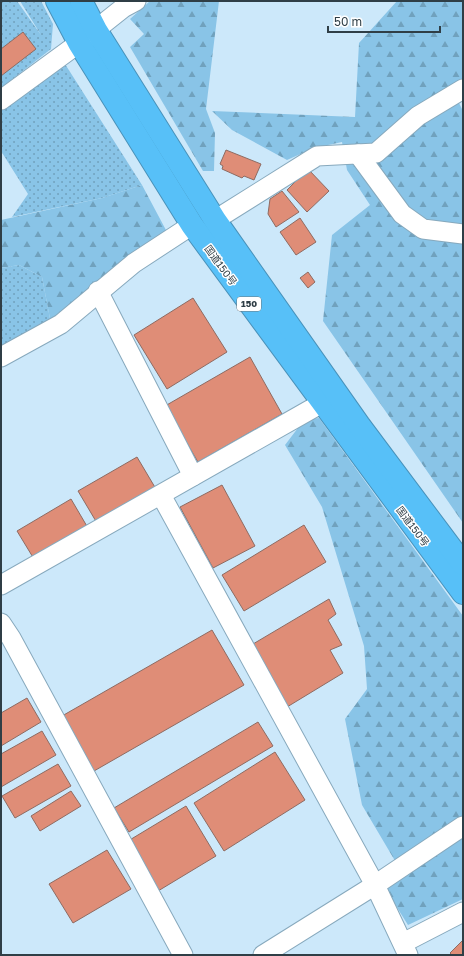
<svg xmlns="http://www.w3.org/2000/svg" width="464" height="956" viewBox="0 0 464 956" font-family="'Golos Text','Noto Sans JP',sans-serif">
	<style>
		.green { fill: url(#green-dots) }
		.forest { fill: url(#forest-firs) }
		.building { fill: #df8d77; stroke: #8e6b62 }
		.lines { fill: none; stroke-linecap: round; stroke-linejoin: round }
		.minor-casing { stroke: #87a9bd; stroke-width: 21 }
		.highway-casing { stroke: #4992ba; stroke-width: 24 }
		.minor { stroke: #fff; stroke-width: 19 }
		.highway { stroke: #57c0f8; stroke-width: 22 }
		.labels { text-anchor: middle; stroke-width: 3; stroke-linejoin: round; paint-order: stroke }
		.shield { fill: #fff; stroke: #6d787e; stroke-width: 1 }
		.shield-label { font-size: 9px; font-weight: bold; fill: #2f3e46 }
		.street-label { font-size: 10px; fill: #2f3e46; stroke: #fff }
	</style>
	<defs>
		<pattern id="green-dots" width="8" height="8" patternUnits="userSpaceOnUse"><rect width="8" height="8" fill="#89c4e7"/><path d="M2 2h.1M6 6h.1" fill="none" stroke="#70a1bd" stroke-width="1.8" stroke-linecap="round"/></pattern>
		<pattern id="forest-firs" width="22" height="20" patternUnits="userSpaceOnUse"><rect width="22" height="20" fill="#89c4e7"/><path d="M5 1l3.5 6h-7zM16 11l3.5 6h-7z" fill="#70a1bd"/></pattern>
	</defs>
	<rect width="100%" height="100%" fill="#cce8fa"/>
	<g class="green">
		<path d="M1,1H17L41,35L20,1H41L53,24L51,49L1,88Z"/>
		<path d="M65,64L142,185L102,198L12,217L28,194L1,151V104Z"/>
		<path d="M19,265L42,277L52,329L1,355V268Z"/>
	</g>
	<g class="forest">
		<path d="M150,1H219L206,109L215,133L214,171H203L130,47L144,34L130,19Z"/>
		<path d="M397,1H463V101L459,103L463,111V523L323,321L332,235L370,205L347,170L342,142L314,148L287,160L232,130L212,111L355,117L359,43Z"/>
		<path d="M142,185L167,232L52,329L42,277L19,265L1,268V220L102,198Z"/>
		<path d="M319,418L463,616V899L408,925L386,890L404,876L362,805L345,719L367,689L364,646L322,507L285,445L304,420Z"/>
	</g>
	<g class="building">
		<path d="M23,32L36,49L1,76V49Z"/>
		<path d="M226,150L261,164L254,180L244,176L242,178L222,169L223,166L220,164Z"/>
		<path d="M308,169L329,191L307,212L287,190Z"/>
		<path d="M282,191L299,212L276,227L268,214L270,199Z"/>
		<path d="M300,218L316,242L296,255L280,232Z"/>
		<path d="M308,272L315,282L308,288L300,278Z"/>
		<path d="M193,298L227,352L167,389L134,335Z"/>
		<path d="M250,357L282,414L198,462L165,406Z"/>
		<path d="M137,457L156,489L97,523L78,491Z"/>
		<path d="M222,485L255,546L213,568L180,507Z"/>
		<path d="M71,499L88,528L34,559L17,531Z"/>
		<path d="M304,525L326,562L244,611L222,575Z"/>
		<path d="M329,599L336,614L328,620L342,645L330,650L343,673L287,707L253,644Z"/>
		<path d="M212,630L244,685L94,771L62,716Z"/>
		<path d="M27,698L41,722L1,746V713Z"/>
		<path d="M258,722L273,746L129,832L114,808Z"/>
		<path d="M42,731L56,755L1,787V754Z"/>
		<path d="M275,752L305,800L224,851L194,803Z"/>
		<path d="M58,764L71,786L15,818L2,796Z"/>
		<path d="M71,791L81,806L40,831L31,816Z"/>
		<path d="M186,806L216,856L158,891L128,841Z"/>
		<path d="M107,850L131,889L73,923L49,884Z"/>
		<path d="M463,940V955H452L450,953Z"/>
	</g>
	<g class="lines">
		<g class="minor-casing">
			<g id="minor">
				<path d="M1,100L79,43L123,8L136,1"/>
				<path d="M358,154L402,214L423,229L463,234"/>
				<path d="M215,220L317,156L376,153L418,116L463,89"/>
				<path d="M98,291L193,476"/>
				<path d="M1,357L61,324L134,263L192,225"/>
				<path d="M161,495L375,885L408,955"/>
				<path d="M1,585L322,403"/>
				<path d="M1,623L11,638L183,955"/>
				<path d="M403,943L463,912"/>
				<path d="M263,955L375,885L463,826"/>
			</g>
		</g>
		<g class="highway-casing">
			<g id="highway">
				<path d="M57,1L79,43L192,225L463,593"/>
				<path d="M81,1L96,30L215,220L359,425L463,564"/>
			</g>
		</g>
		<use href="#minor" class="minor"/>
		<use href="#highway" class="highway"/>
	</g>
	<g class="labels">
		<rect class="shield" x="237" y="297" width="24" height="14" rx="3"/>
		<g class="shield-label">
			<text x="249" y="307">150</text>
		</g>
		<g class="street-label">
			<text transform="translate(221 265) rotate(54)" y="4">国道150号</text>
			<text transform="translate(413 526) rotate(53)" y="4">国道150号</text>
		</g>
	</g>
	<rect width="464" height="956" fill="none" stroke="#2f3e46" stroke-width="4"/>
	<path d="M328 26v6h112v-6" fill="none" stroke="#2f3e46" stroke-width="2"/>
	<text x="334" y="26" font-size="12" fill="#2f3e46" stroke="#ffffff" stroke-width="3" paint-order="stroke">50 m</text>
</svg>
